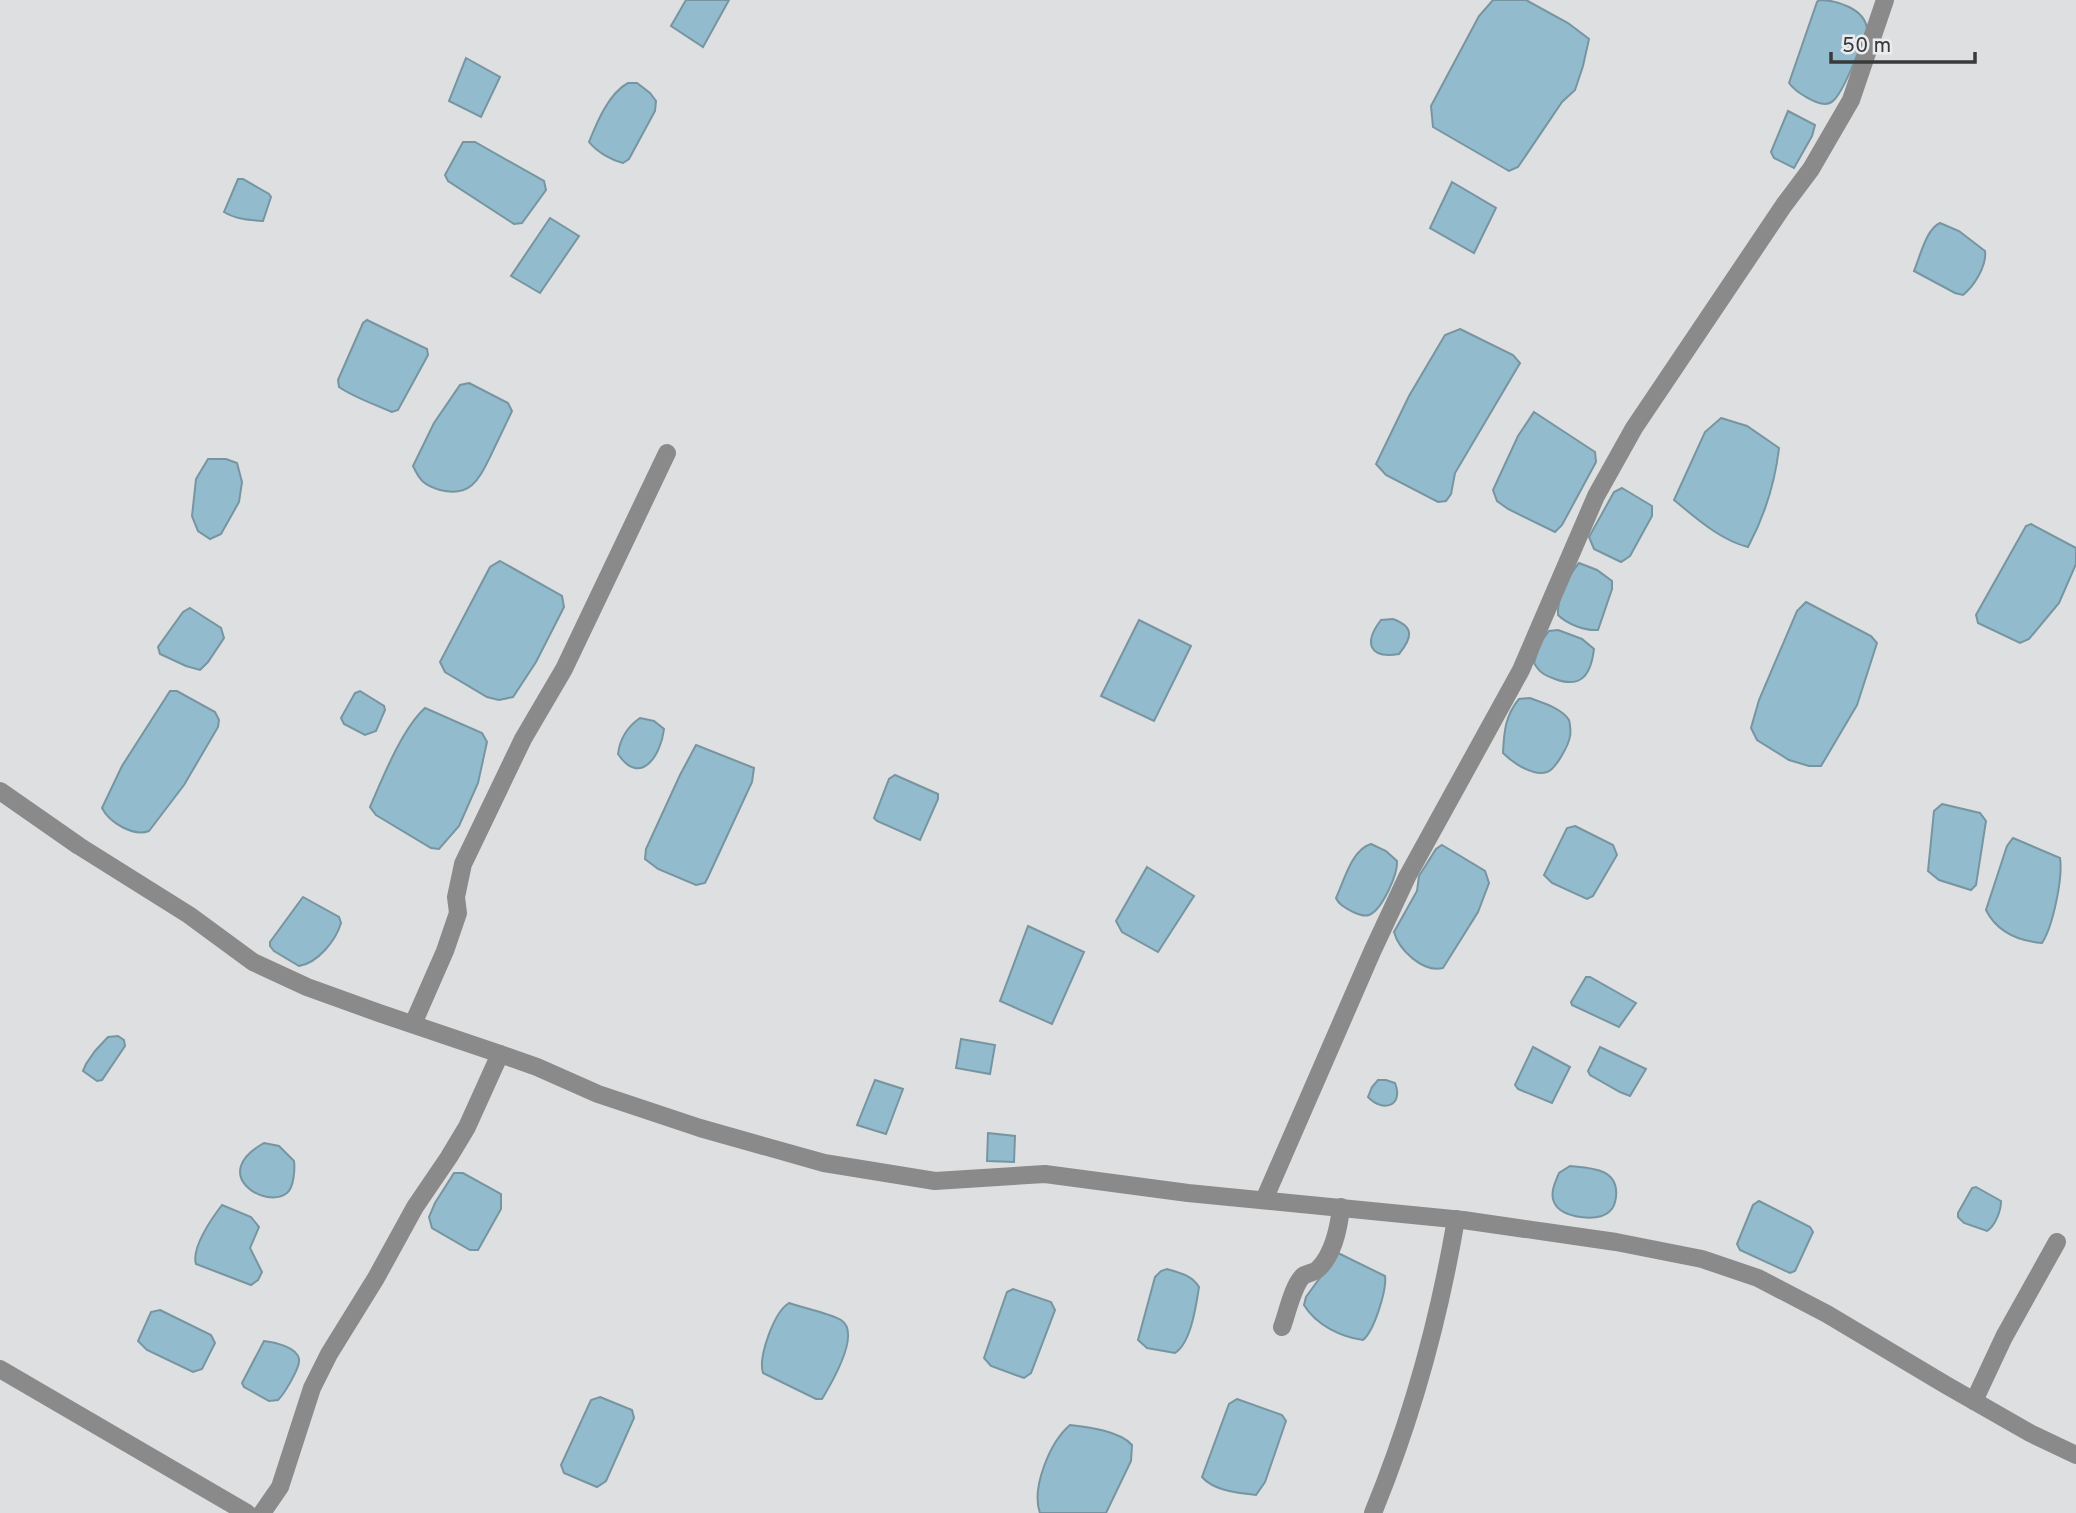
<svg xmlns="http://www.w3.org/2000/svg" width="2076" height="1513" viewBox="0 0 2076 1513" font-family="Overpass,sans-serif">
	<style>
		.water { fill: #92bccd; stroke: #7795a1; stroke-width: 2 }
		.lines { fill: none; stroke-linecap: round; stroke-linejoin: round }
		.minor { stroke: #8b8a8a; stroke-width: 18 }
	</style>
	<rect width="100%" height="100%" fill="#dddfe1"/>
	<g class="water">
		<path d="M686,0H729L703,47L671,26Z"/>
		<path d="M1493,0H1526L1568,23L1589,39L1583,66L1575,90L1562,102L1518,167L1509,171L1433,127L1431,106L1479,16Z"/>
		<path d="M1819,0C1837,0 1865,9 1867,29C1861,45 1845,91 1833,101C1825,108 1814,101 1806,97C1799,93 1794,90 1789,83L1817,2Z"/>
		<path d="M466,58L500,77L481,117L449,101Z"/>
		<path d="M628,83H637L650,93L656,101L655,111L629,159L623,163C611,160 597,152 589,142C597,122 609,93 628,83Z"/>
		<path d="M1788,111L1815,125L1812,136L1794,168L1774,158L1771,152Z"/>
		<path d="M463,142H475L544,181L546,190L522,223L514,224L448,181L445,175Z"/>
		<path d="M238,179H243L269,194L271,197L263,221C249,220 235,219 224,212Z"/>
		<path d="M1452,182L1496,208L1474,253L1430,228Z"/>
		<path d="M550,218L579,236L540,293L511,276Z"/>
		<path d="M1940,223L1959,231L1985,251C1987,266 1974,286 1963,295L1955,293L1914,271C1920,257 1926,229 1940,223Z"/>
		<path d="M367,320L427,349L428,355L398,410L392,412C374,404 355,398 339,387L338,380L363,323Z"/>
		<path d="M1460,329L1513,355L1520,363L1455,473L1451,494L1446,501L1438,502L1386,475L1376,464L1409,396L1445,335Z"/>
		<path d="M469,383L508,403L512,411C505,426 498,440 491,455C479,479 471,498 440,490C424,485 420,481 413,466L434,423L460,385Z"/>
		<path d="M1534,412L1595,452L1596,462L1562,525L1555,532L1508,509L1497,501L1493,490L1518,436Z"/>
		<path d="M1721,418L1747,426L1779,448C1775,483 1765,515 1748,547C1720,540 1696,518 1674,500L1705,432Z"/>
		<path d="M208,459H226L237,463L242,482L239,502L221,534L210,539L198,531L192,516L196,479Z"/>
		<path d="M1622,488L1652,506V516L1630,556L1621,562L1594,549L1589,537L1614,492Z"/>
		<path d="M2031,524L2076,548V564L2059,603L2029,639L2020,643L1978,623L1976,615L2026,526Z"/>
		<path d="M500,561L562,596L564,607L536,662L513,697L499,700L487,697L445,672L440,662L490,567Z"/>
		<path d="M1579,563L1597,570L1612,581V589L1598,630C1585,631 1567,624 1558,615C1557,597 1567,577 1579,563Z"/>
		<path d="M1806,602L1871,636L1877,643L1857,705L1821,766H1809L1789,760L1757,740L1751,728L1759,700L1797,611Z"/>
		<path d="M190,608L221,628L224,638L208,662L200,670L186,666L160,654L158,647L183,612Z"/>
		<path d="M1393,619C1415,627 1412,638 1399,654C1368,659 1364,642 1381,620Z"/>
		<path d="M1139,620L1191,646L1154,721L1101,696Z"/>
		<path d="M1558,630L1582,639L1594,649C1591,674 1582,689 1555,679C1544,675 1540,673 1534,663L1540,643L1549,631Z"/>
		<path d="M170,691H177L215,712L219,720L218,727L184,785L149,831C133,837 109,822 102,808L122,766Z"/>
		<path d="M360,691L384,706L385,710L376,731L365,735L344,724L341,718L355,693Z"/>
		<path d="M1530,698C1542,703 1562,708 1569,720C1570,723 1571,733 1570,736C1569,745 1555,770 1547,772C1533,777 1512,762 1503,753C1504,732 1505,716 1519,699Z"/>
		<path d="M425,708L482,733L487,742L478,783L459,826L439,849L431,848L376,815L370,807C383,777 402,729 425,708Z"/>
		<path d="M640,718L654,721L664,729C661,756 640,787 618,754C620,738 627,727 640,718Z"/>
		<path d="M696,745L754,768L752,782L708,877L705,883L696,885L658,869L645,859L646,849L680,775Z"/>
		<path d="M895,775L938,794V799L920,840L877,821L874,818L889,779Z"/>
		<path d="M1942,804L1980,813L1986,821L1976,885L1971,890L1939,880L1928,871L1934,811Z"/>
		<path d="M1575,826L1613,845L1617,855L1593,896L1587,899L1552,883L1544,875L1567,828Z"/>
		<path d="M2013,838L2060,858C2063,878 2053,926 2042,943C2019,941 1997,932 1986,910L2007,846Z"/>
		<path d="M1371,844L1386,851L1397,861C1398,874 1382,910 1369,915C1364,917 1358,914 1353,912C1346,908 1339,905 1336,898C1344,881 1352,849 1371,844Z"/>
		<path d="M1442,845L1485,871L1489,883L1478,912L1443,968C1423,973 1399,950 1394,932L1417,891L1419,876L1436,849Z"/>
		<path d="M1147,867L1194,896L1158,952L1122,932L1116,921Z"/>
		<path d="M303,897L339,917L341,923C336,940 318,963 299,966L274,951L270,946V942Z"/>
		<path d="M1028,926L1084,952L1052,1024L1000,1001Z"/>
		<path d="M1586,977H1590L1636,1003L1619,1027L1572,1005L1571,1002Z"/>
		<path d="M118,1036L124,1040L125,1046L102,1080L97,1081L83,1071L86,1064L95,1051L108,1037Z"/>
		<path d="M961,1039L995,1045L990,1074L956,1068Z"/>
		<path d="M1533,1047L1570,1067L1552,1103L1518,1089L1515,1085Z"/>
		<path d="M1600,1047L1646,1069L1630,1096L1620,1092L1590,1075L1588,1071Z"/>
		<path d="M875,1080L903,1089L886,1134L857,1125Z"/>
		<path d="M1378,1080H1386L1395,1083C1404,1106 1383,1113 1368,1097L1372,1087Z"/>
		<path d="M988,1133L1015,1136L1014,1162L987,1161Z"/>
		<path d="M264,1143L279,1146L294,1161C295,1169 294,1187 287,1193C265,1210 208,1174 264,1143Z"/>
		<path d="M1570,1166C1591,1168 1619,1168 1616,1197C1615,1203 1614,1208 1609,1212C1597,1222 1563,1218 1555,1204C1549,1194 1555,1183 1559,1173Z"/>
		<path d="M454,1173H463L501,1194V1209L478,1250H470L432,1228L429,1217L435,1203Z"/>
		<path d="M1976,1187L2001,1201C2001,1211 1995,1226 1987,1231L1964,1223L1958,1217V1213L1972,1188Z"/>
		<path d="M1759,1201L1810,1227L1813,1232L1795,1271L1790,1273L1740,1250L1737,1244L1753,1205Z"/>
		<path d="M222,1205L251,1217L259,1227L250,1248L262,1272L258,1280L251,1285L196,1264C191,1248 212,1218 222,1205Z"/>
		<path d="M1338,1253L1385,1276C1387,1290 1374,1331 1363,1340C1341,1337 1316,1325 1304,1305L1306,1297Z"/>
		<path d="M1167,1269C1180,1273 1192,1275 1199,1287C1196,1306 1191,1343 1175,1353L1147,1348L1138,1340L1155,1277L1161,1271Z"/>
		<path d="M1013,1289L1051,1302L1055,1310L1031,1373L1024,1378L991,1366L984,1358L1007,1292Z"/>
		<path d="M789,1303C803,1308 829,1313 841,1320C862,1333 831,1384 822,1399H816L763,1373C758,1357 774,1312 789,1303Z"/>
		<path d="M160,1310L211,1335L215,1343L202,1369L193,1372L147,1350L138,1341L151,1312Z"/>
		<path d="M264,1341C274,1342 297,1347 299,1359C300,1366 294,1375 291,1381C287,1388 284,1394 278,1400L269,1401L244,1387L242,1383Z"/>
		<path d="M600,1397L632,1410L634,1418L606,1481L597,1487L564,1473L561,1465L591,1400Z"/>
		<path d="M1237,1399L1282,1415L1286,1421L1265,1482L1256,1495C1239,1493 1214,1491 1202,1477L1229,1404Z"/>
		<path d="M1070,1425C1088,1427 1120,1431 1132,1445L1131,1461L1106,1513H1040C1031,1488 1050,1442 1070,1425Z"/>
	</g>
	<g class="lines">
		<g class="minor">
			<path d="M0,791L79,846L189,915L253,962L307,987L379,1013L500,1054L537,1067L598,1094L700,1128L824,1163L935,1181L1045,1174L1188,1193L1463,1220L1616,1242L1702,1259L1758,1278L1827,1314L1946,1385L2030,1433L2076,1455"/>
			<path d="M413,1024L445,951L458,913L456,897L463,864L523,739L564,669L667,453"/>
			<path d="M1264,1200L1372,952L1407,877L1521,670L1596,496L1634,428L1784,205L1811,169L1851,100L1885,0"/>
			<path d="M1282,1327C1287,1314 1293,1285 1303,1276C1307,1273 1314,1273 1318,1269C1333,1255 1339,1227 1341,1207"/>
			<path d="M0,1369L247,1513"/>
			<path d="M1974,1401L2004,1337L2057,1242"/>
			<path d="M262,1513L280,1487L312,1388L329,1354L376,1278L415,1207L449,1157L467,1127L500,1054"/>
			<path d="M1373,1513C1412,1418 1439,1320 1456,1219"/>
		</g>
	</g>
	<path d="M1831 52v10h144v-10" fill="none" stroke="#393a3a" stroke-width="3.5"/>
	<text x="1842" y="52" font-size="21" fill="#393a3a" stroke="#eaecef" stroke-width="5" paint-order="stroke">50 m</text>
</svg>
